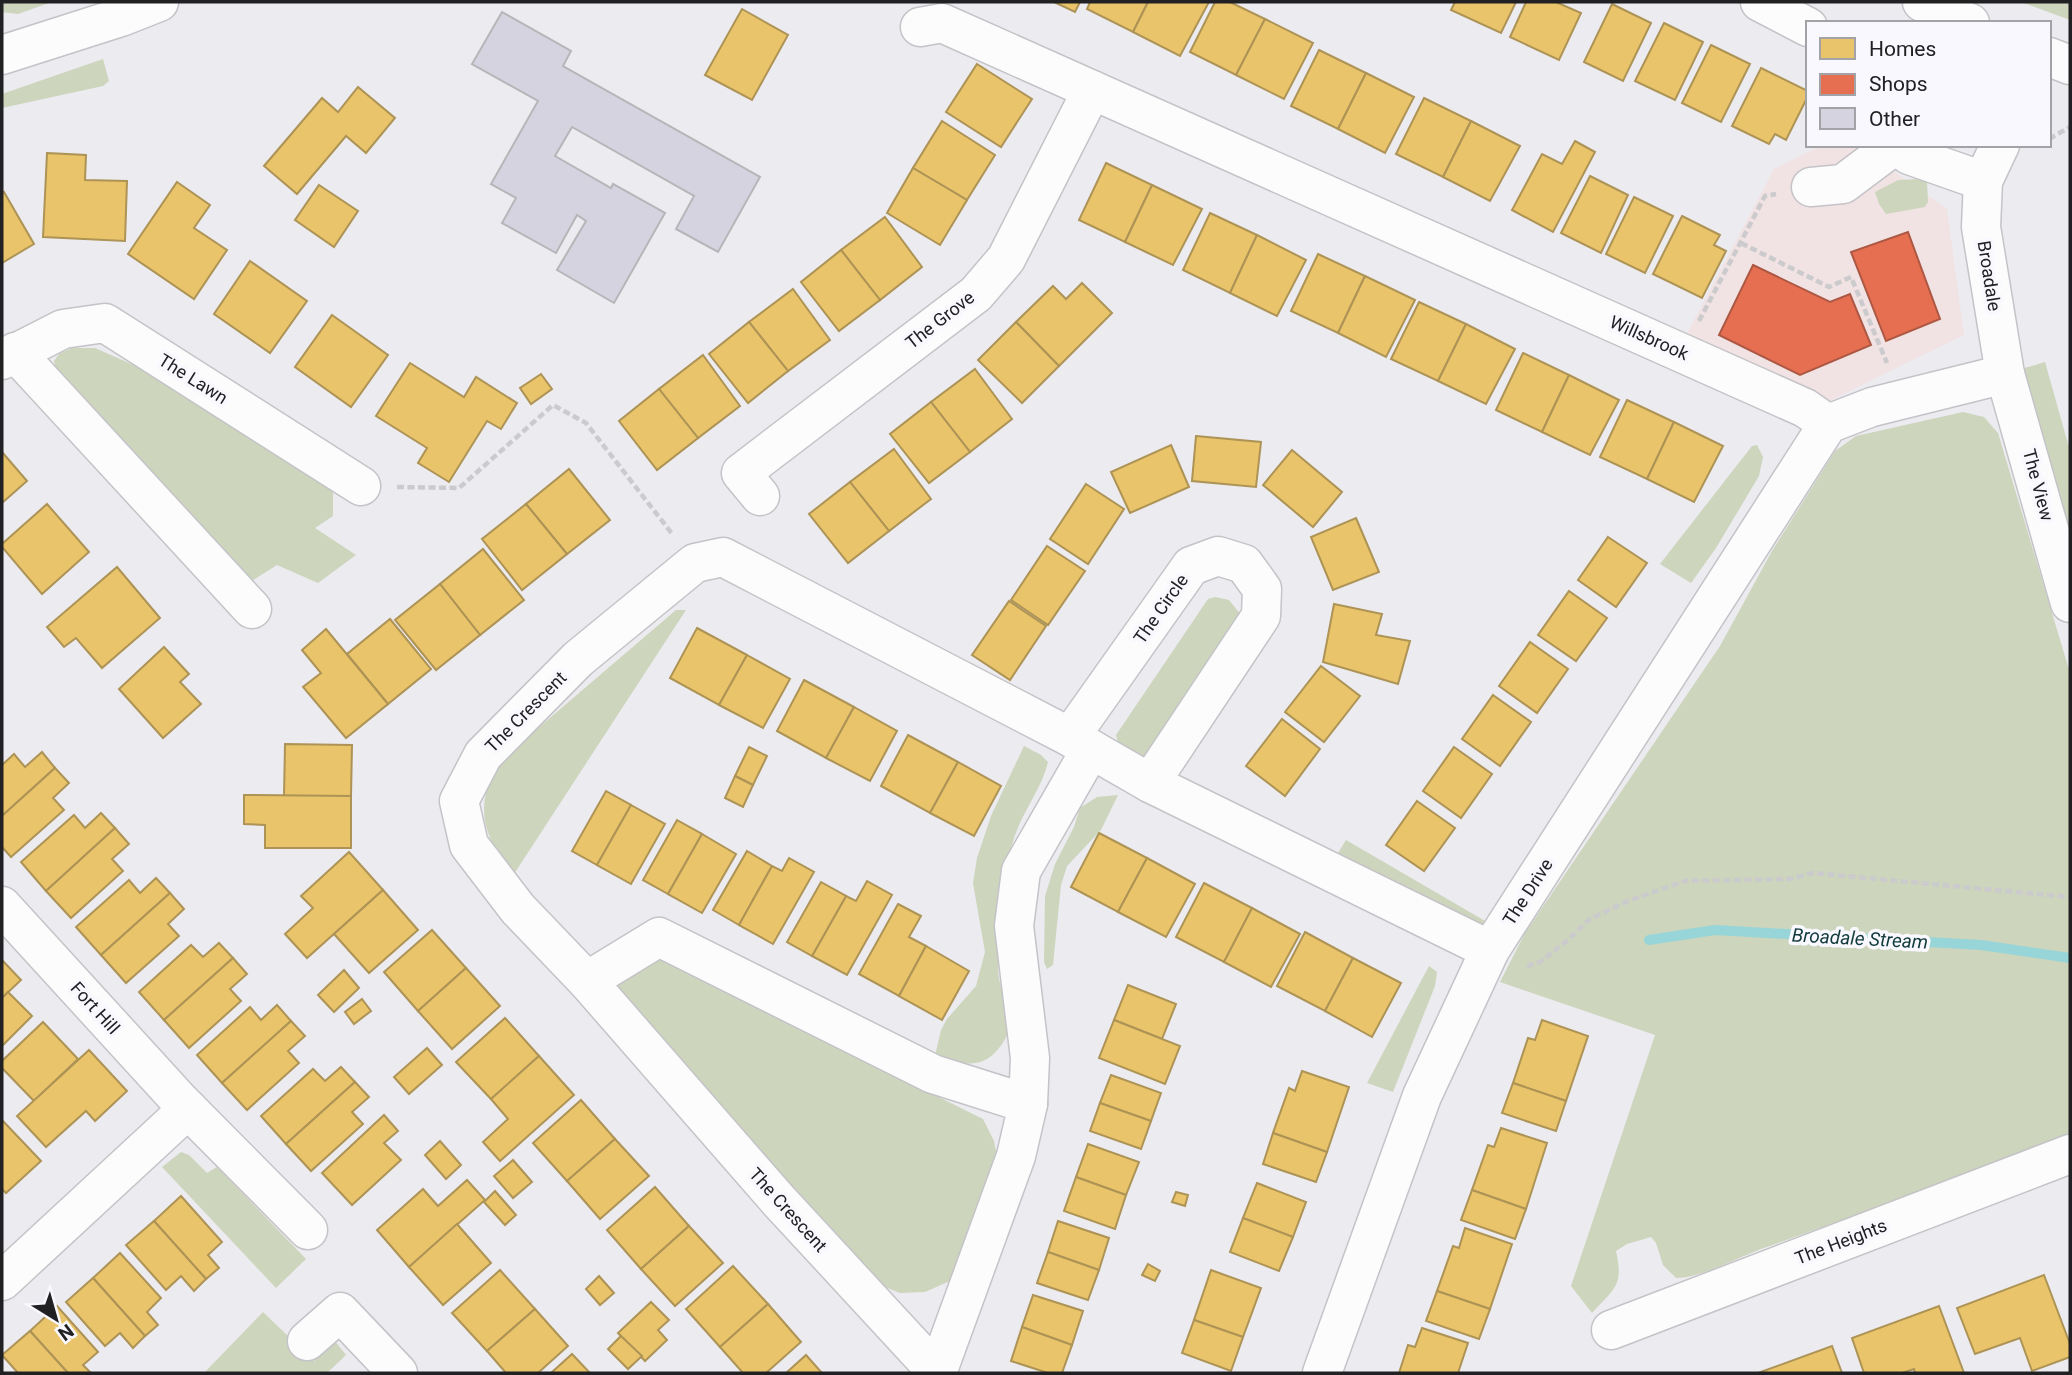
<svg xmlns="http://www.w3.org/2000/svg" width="2072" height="1375" viewBox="0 0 2072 1375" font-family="Roboto,sans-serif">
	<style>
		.commercial { fill: #f1e2e3 }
		.green { fill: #cdd5bd }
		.homes { fill: #e9c46a; stroke: #ad9355; stroke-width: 2 }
		.shops { fill: #e76f51; stroke: #ac5843; stroke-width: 2 }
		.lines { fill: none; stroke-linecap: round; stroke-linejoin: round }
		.stream { stroke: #98d5d8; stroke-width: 10 }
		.building { fill: #d5d3e0; stroke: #b6b5b8; stroke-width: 2 }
		.street-casing { stroke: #c4c3c7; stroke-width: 41 }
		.secondary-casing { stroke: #c4c3c7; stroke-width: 41 }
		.path { stroke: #cbcacc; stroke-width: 4.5; stroke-dasharray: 7 3.5; stroke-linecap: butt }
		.street { stroke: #fcfcfd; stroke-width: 38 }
		.secondary { stroke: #fcfcfd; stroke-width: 38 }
		.labels { text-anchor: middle; stroke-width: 7; stroke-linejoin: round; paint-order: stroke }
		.street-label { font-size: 18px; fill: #212123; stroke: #f9f8fe }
		.water-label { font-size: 19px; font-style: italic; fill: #103a3b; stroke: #f9f8fe }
	</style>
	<rect width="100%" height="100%" fill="#ecebf0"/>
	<path class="commercial" d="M1822,145H1857L1947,209L1964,335L1819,406L1682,343L1774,169Z"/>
	<g class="green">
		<path d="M2,2H52L18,14L2,12Z"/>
		<path d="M2021,2H2070V21V20Z"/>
		<path d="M103,59L109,81L103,86L2,108V94Z"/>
		<path d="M1918,179L1927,181L1928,202L1925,207L1886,214L1879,204L1875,192L1898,180Z"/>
		<path d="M72,348H95L145,370L333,487V516L315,528L356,555L318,583L277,565L253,580L199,533L58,380L54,361L59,354Z"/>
		<path d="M2045,362L2070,451V603L2005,374Z"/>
		<path d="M1963,412L1984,417L1998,433L2070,673V1133C1968,1173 1865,1213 1761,1249C1737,1258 1700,1278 1676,1278L1663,1265L1656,1243L1651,1237L1627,1244L1616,1251C1624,1286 1614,1289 1592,1313L1571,1286L1655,1035L1500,982L1525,933L1720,646L1772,551L1835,451L1856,436Z"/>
		<path d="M1757,445L1763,457L1759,476L1716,548L1691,583L1660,564L1752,446Z"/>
		<path d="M1215,597L1229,600L1241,615L1147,761L1119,747L1116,735L1208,599Z"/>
		<path d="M676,610H686L514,874C482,836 475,810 496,764Z"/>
		<path d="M1024,746L1041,755L1048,762C1042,787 1026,807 1017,830C1003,866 1000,907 999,946C998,957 997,972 1000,983C1005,1004 1017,1023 1002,1044C983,1072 962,1064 935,1056L941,1030L947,1019L976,986L985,952L973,883L977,858L991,816Z"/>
		<path d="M1118,795L1101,830L1067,866L1061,885L1053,965L1047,969L1044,962L1045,896L1055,864L1074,827L1080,808L1097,797Z"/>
		<path d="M1346,840L1492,925L1487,930L1335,858Z"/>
		<path d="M646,952L983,1119L994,1141L998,1161L964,1263L950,1281L925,1292L900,1293L880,1285L854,1259L616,988L621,972Z"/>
		<path d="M1429,966L1437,972L1435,986L1393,1092L1367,1083Z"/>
		<path d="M181,1152L189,1155L207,1173L217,1167L306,1259L276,1288L162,1167Z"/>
		<path d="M263,1312L314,1361L335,1341L346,1355L327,1373H204Z"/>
	</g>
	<g class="homes">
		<path d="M1054,2H1080L1075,12Z"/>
		<path d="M1090,2H1148L1133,32L1087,9Z"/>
		<path d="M1148,2H1209L1180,56L1133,32Z"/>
		<path d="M1215,2H1230L1265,19L1236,75L1190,52Z"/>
		<path d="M1455,2H1516L1501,33L1451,10Z"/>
		<path d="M1526,2H1556L1581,13L1559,60L1510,37Z"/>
		<path d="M1612,4L1651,23L1623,81L1584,62Z"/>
		<path d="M742,9L788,35L752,100L705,75Z"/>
		<path d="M1265,19L1313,43L1284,99L1236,75Z"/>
		<path d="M1664,23L1703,42L1675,100L1635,81Z"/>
		<path d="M1711,45L1750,64L1721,122L1682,103Z"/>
		<path d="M1319,50L1366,73L1338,129L1291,106Z"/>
		<path d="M977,64L1032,99L1001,147L946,112Z"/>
		<path d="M1761,68L1808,91V96L1786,140L1775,134L1769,144L1732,126Z"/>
		<path d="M1366,73L1414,97L1385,153L1338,129Z"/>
		<path d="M358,87L395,118L366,153L346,136L297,194L264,166L322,98L338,112Z"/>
		<path d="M1424,98L1471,121L1443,177L1396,154Z"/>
		<path d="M942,121L995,155L967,200L913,168Z"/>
		<path d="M1471,121L1520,146L1490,201L1443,177Z"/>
		<path d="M1575,141L1595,152L1553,232L1512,210L1542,154L1562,164Z"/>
		<path d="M47,153L86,155L85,180L127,181L125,241L43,237Z"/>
		<path d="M1106,163L1152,185L1125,242L1079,220Z"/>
		<path d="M913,168L967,200L940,245L887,213Z"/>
		<path d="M1590,176L1628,195L1601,253L1561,233Z"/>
		<path d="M177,182L210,205L194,228L227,250L194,299L128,254Z"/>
		<path d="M319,185L358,211L334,247L295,220Z"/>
		<path d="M1152,185L1202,209L1173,265L1125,242Z"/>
		<path d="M4,192L34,244L2,263V194Z"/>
		<path d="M1634,197L1673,216L1645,273L1606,254Z"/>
		<path d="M1210,213L1257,235L1230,293L1183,270Z"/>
		<path d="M1682,216L1720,235L1714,245L1726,251L1702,298L1653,274Z"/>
		<path d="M885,217L922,267L880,300L841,250Z"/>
		<path d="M1257,235L1306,260L1277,316L1230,293Z"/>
		<path d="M841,250L880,300L839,331L801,282Z"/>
		<path d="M1318,254L1365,276L1338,333L1291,311Z"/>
		<path d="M250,261L307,301L270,353L214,314Z"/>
		<path d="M1365,276L1415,300L1386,357L1338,333Z"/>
		<path d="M1082,283L1112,313L1059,366L1016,322L1053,286L1066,299Z"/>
		<path d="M793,289L830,340L788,371L749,322Z"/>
		<path d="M1419,302L1466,324L1438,381L1391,359Z"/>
		<path d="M332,315L388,355L351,407L295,367Z"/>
		<path d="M749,322L788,371L748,403L709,354Z"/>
		<path d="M1016,322L1059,366L1022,403L978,360Z"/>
		<path d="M1466,324L1515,349L1486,404L1438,381Z"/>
		<path d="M1523,353L1569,375L1542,432L1496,410Z"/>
		<path d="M703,355L740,406L698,438L659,389Z"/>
		<path d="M410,363L464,397L476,377L517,403L501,429L487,421L449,482L418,463L427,448L376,416Z"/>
		<path d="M975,369L1012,419L970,452L931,402Z"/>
		<path d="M541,374L552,389L531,404L520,388Z"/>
		<path d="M1569,375L1619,400L1590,455L1542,432Z"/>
		<path d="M659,389L698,438L657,470L619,421Z"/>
		<path d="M1627,400L1674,422L1647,479L1600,457Z"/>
		<path d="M931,402L970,452L929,483L890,434Z"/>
		<path d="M1674,422L1723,446L1694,502L1647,479Z"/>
		<path d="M1196,436L1261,442L1256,487L1192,481Z"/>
		<path d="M1171,445L1189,487L1130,513L1111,472Z"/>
		<path d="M894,449L931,499L889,531L850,482Z"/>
		<path d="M1292,450L1342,492L1313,527L1263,485Z"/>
		<path d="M2,452L27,481L2,503Z"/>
		<path d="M569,469L610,520L567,554L526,504Z"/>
		<path d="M850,482L889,531L848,563L809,514Z"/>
		<path d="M1086,484L1124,509L1088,564L1050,539Z"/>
		<path d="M47,504L89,552L42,594L2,547V544Z"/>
		<path d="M526,504L567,554L522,590L482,539Z"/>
		<path d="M1356,518L1379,572L1333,590L1311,537Z"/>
		<path d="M1608,537L1647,563L1616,607L1578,580Z"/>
		<path d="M1047,546L1085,571L1048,625L1011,600Z"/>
		<path d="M483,549L524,600L480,635L440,584Z"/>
		<path d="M117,567L160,618L102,668L76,638L64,647L47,627Z"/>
		<path d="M440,584L480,635L436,670L395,620Z"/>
		<path d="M1569,591L1607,618L1576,661L1538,635Z"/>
		<path d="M1009,601L1046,626L1010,680L972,655Z"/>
		<path d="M1334,604L1382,614L1376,635L1410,641L1398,684L1323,662Z"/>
		<path d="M390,619L431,669L388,704L347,654Z"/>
		<path d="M697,628L747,655L719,705L670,678Z"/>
		<path d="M326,629L388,704L346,738L303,687L321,673L302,650Z"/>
		<path d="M1530,642L1568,669L1537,713L1499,686Z"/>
		<path d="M164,647L189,674L180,682L201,704L163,738L119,689Z"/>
		<path d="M747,655L790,679L763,728L719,705Z"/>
		<path d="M1321,666L1360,696L1324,742L1285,712Z"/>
		<path d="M804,680L854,707L826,758L777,731Z"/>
		<path d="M1493,695L1531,722L1500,766L1462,739Z"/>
		<path d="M854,707L897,731L870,781L826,758Z"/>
		<path d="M1282,719L1320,749L1285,796L1246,766Z"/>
		<path d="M908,735L958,762L930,813L881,786Z"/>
		<path d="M285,744L352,745L351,796H284Z"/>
		<path d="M749,747L767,756L753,785L735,776Z"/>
		<path d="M1454,747L1492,774L1461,818L1423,791Z"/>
		<path d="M42,752L55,768L2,816V765L14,754L25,767Z"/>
		<path d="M958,762L1001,786L974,836L930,813Z"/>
		<path d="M55,768L69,783L53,798L64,810L11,857L2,847V816Z"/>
		<path d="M735,776L753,785L743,807L725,798Z"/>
		<path d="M606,791L631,805L597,865L572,851Z"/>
		<path d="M244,795L351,796V848H265V825L244,824Z"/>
		<path d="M1417,801L1455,828L1424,871L1386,845Z"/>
		<path d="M631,805L665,824L631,884L597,865Z"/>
		<path d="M101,813L115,828L46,891L21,862L74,815L85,828Z"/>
		<path d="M677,820L702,834L668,894L643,880Z"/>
		<path d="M115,828L129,844L112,859L123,871L71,918L46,891Z"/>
		<path d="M1099,833L1147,858L1118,912L1071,887Z"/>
		<path d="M702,834L736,854L702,913L668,894Z"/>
		<path d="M747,851L772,866L739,925L713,910Z"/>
		<path d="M349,852L383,890L307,958L285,934L313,908L301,896Z"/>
		<path d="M789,858L814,872L773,944L739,925L772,866L782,871Z"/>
		<path d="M1147,858L1195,884L1166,937L1118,912Z"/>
		<path d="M156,878L170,893L101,955L76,927L129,880L140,893Z"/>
		<path d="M867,881L892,895L847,975L812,956L846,896L856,901Z"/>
		<path d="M821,882L846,896L812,956L787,942Z"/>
		<path d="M1204,883L1252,908L1224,962L1176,937Z"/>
		<path d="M383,890L418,930L369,973L334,934Z"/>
		<path d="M170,893L184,909L168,924L179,936L126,983L101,955Z"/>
		<path d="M898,904L921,916L909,937L926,946L899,996L859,974Z"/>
		<path d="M1252,908L1300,934L1271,987L1224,962Z"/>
		<path d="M432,930L466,968L418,1011L384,972Z"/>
		<path d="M1305,932L1353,958L1325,1011L1277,986Z"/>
		<path d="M219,943L233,958L164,1020L139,992L191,945L203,957Z"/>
		<path d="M926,946L969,971L942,1020L899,996Z"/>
		<path d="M233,958L247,974L230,989L241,1001L189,1048L164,1020Z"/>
		<path d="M1353,958L1401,983L1372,1037L1325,1011Z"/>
		<path d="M2,960L21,980L2,998Z"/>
		<path d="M466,968L500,1006L452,1049L418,1011Z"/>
		<path d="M344,970L359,988L334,1012L318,995Z"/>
		<path d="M1128,985L1176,1004L1162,1039L1114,1020Z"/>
		<path d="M8,992L32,1016L2,1046V998Z"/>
		<path d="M362,999L371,1011L354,1024L345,1012Z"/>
		<path d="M277,1005L291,1021L222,1083L197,1055L250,1007L261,1020Z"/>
		<path d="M505,1018L539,1056L491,1099L456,1062Z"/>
		<path d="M1114,1020L1180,1046L1165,1084L1099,1058Z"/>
		<path d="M1542,1020L1588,1036L1566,1101L1513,1083L1528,1038L1535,1040Z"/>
		<path d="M291,1021L305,1036L288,1051L299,1063L247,1110L222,1083Z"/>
		<path d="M43,1022L78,1059L34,1101L2,1068V1061Z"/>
		<path d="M427,1048L442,1065L409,1094L394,1077Z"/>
		<path d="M89,1050L127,1091L95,1121L86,1111L46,1147L17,1116Z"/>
		<path d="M539,1056L574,1095L500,1161L483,1142L508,1119L491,1099Z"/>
		<path d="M341,1067L355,1082L286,1144L261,1116L313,1069L325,1081Z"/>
		<path d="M1302,1071L1349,1087L1327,1152L1273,1133L1289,1088L1295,1091Z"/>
		<path d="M1111,1075L1161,1093L1151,1121L1100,1103Z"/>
		<path d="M355,1082L369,1097L352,1112L363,1124L311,1171L286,1144Z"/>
		<path d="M1513,1083L1566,1101L1556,1131L1502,1113Z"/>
		<path d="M581,1100L615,1139L567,1181L533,1143Z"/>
		<path d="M1100,1103L1151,1121L1141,1149L1090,1131Z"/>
		<path d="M384,1115L398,1131L384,1143L401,1160L352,1205L322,1173Z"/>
		<path d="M2,1120L41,1161L6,1193L2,1189Z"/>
		<path d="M1501,1128L1547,1143L1526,1209L1472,1190L1488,1145L1494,1147Z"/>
		<path d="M1273,1133L1327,1152L1316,1182L1263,1164Z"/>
		<path d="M615,1139L649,1176L600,1219L567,1181Z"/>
		<path d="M440,1141L461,1165L446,1179L425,1155Z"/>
		<path d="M1088,1144L1139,1162L1126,1195L1076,1177Z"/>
		<path d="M513,1160L532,1182L513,1198L494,1176Z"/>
		<path d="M1076,1177L1126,1195L1115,1229L1064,1211Z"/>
		<path d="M467,1180L485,1200L409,1267L377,1230L423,1189L438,1206Z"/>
		<path d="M1257,1183L1306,1202L1293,1237L1243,1218Z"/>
		<path d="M655,1187L689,1226L641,1269L607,1230Z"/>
		<path d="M1472,1190L1526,1209L1515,1239L1461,1220Z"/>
		<path d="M495,1191L516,1215L505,1225L484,1202Z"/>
		<path d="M1176,1192L1188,1195L1185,1206L1172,1202Z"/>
		<path d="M181,1196L222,1242L208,1255L219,1268L206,1279L154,1221Z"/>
		<path d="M1243,1218L1293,1237L1279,1271L1230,1252Z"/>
		<path d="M154,1221L206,1279L194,1291L181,1276L166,1290L126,1245Z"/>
		<path d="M1058,1221L1109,1238L1099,1270L1048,1252Z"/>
		<path d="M457,1224L491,1263L443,1305L409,1267Z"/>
		<path d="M689,1226L723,1263L675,1306L641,1269Z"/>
		<path d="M1465,1228L1512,1244L1490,1309L1437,1291L1453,1246L1459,1248Z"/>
		<path d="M1048,1252L1099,1270L1088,1300L1037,1283Z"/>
		<path d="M120,1253L161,1298L147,1312L158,1325L145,1336L93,1278Z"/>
		<path d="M1148,1264L1160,1271L1155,1281L1142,1275Z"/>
		<path d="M733,1266L768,1304L720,1347L686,1309Z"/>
		<path d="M500,1270L535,1309L487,1351L452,1313Z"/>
		<path d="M1211,1270L1261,1288L1243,1337L1194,1320Z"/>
		<path d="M2044,1275L2070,1344V1357L2032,1371L2020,1338L1975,1354L1957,1308Z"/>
		<path d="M599,1276L614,1293L600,1305L586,1289Z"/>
		<path d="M93,1278L145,1336L133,1348L120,1333L105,1346L66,1302Z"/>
		<path d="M1437,1291L1490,1309L1479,1339L1426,1321Z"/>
		<path d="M1033,1295L1083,1311L1072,1345L1022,1327Z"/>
		<path d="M651,1302L669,1320L658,1330L667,1340L645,1361L618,1333Z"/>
		<path d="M768,1304L801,1342L766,1373H743L720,1347Z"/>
		<path d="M57,1306L98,1352L83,1365L91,1373H68L30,1331Z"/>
		<path d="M1939,1306L1964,1373H1915L1914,1369L1902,1373H1864L1852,1338Z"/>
		<path d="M535,1309L568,1346L538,1373H506L487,1351Z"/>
		<path d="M1194,1320L1243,1337L1231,1371L1182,1353Z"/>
		<path d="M1022,1327L1072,1345L1062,1373H1048L1011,1361Z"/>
		<path d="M1422,1328L1468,1343L1458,1373H1399L1408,1345L1415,1347Z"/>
		<path d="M30,1331L68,1373H18L2,1355Z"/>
		<path d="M621,1336L642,1356L628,1369L608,1349Z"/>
		<path d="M1832,1346L1842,1373H1758Z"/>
		<path d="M572,1354L590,1373H551Z"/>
		<path d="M806,1355L822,1373H786Z"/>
	</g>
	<g class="shops">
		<path d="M1908,232L1940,319L1886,341L1851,252Z"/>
		<path d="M1753,265L1830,302L1850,294L1871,345L1800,375L1719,335Z"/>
	</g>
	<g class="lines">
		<path class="stream" d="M1649,940L1715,930L1981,945L2070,958"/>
	</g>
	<path class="building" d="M502,12L571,51L563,66L760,177L718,252L676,229L694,196L572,127L555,156L611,188L613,184L665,213L614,303L557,270L586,221L577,215L556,253L502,223L516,198L491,184L538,101L472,64Z"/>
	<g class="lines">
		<g class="street-casing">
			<g id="street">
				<path d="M1760,2L1808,27"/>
				<path d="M920,27L942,23L1805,408L1828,424"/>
				<path d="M1899,145L1909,155L1983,181"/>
				<path d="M2000,145L1983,181L1981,227L2005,374L2070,603"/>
				<path d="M1811,187L1843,184L1895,145"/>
				<path d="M15,352L252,609"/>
				<path d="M2,360L63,329L105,323L361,486"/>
				<path d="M760,496L741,473L976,294L1006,259L1092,90"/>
				<path d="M1070,737L1150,783"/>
				<path d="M2,906L181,1102L308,1230"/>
				<path d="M587,981L779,1201L937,1372"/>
				<path d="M1028,1104L1030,1058L1014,926L1021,871L1091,749"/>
				<path d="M2,1281L188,1109"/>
				<path d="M1611,1330L2070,1154"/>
				<path d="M307,1341L340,1312L398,1373"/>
				<path d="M937,1373L1016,1156L1028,1104L933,1074L659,937L587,981L518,909L469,845L459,801L483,755L578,659L695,563L723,557L1070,737L1191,566L1218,556L1244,564L1262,589L1261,616L1150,783L1490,950"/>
				<path d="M1322,1373L1422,1096L1490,950L1828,424L1872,407L2005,374"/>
			</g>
		</g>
		<g class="secondary-casing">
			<g id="secondary">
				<path d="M1922,2L1970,23"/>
				<path d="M2,55L121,17L159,2"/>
				<path d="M2049,57L2070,65"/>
			</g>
		</g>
		<g class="path">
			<path d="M2049,139L2070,127"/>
			<path d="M1741,243L1829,287L1851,277L1887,363"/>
			<path d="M1699,321L1765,196L1776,194"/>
			<path d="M397,487L459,488L553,405L586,423L673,535"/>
			<path d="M1527,966L1540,962L1568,940L1590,919L1628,901L1685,881L1789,879L1813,873L2070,897"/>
		</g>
		<use href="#street" class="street"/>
		<use href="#secondary" class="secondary"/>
	</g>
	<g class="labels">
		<g class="street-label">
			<text transform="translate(1989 276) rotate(81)" y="6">Broadale</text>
			<text transform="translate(940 320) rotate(-38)" y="6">The Grove</text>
			<text transform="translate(1649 338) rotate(24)" y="6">Willsbrook</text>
			<text transform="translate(193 379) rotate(32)" y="6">The Lawn</text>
			<text transform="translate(2038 485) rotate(75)" y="6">The View</text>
			<text transform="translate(1161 609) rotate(-55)" y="6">The Circle</text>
			<text transform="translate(526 712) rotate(-45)" y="6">The Crescent</text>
			<text transform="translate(1528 892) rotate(-57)" y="6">The Drive</text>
			<text transform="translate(95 1008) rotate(48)" y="6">Fort Hill</text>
			<text transform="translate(788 1210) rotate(48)" y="6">The Crescent</text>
			<text transform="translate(1841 1242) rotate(-21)" y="6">The Heights</text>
		</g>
		<g class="water-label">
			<text transform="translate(1860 938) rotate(3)" y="7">Broadale Stream</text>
		</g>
	</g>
	<rect width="2072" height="1375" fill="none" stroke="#212123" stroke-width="7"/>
	<rect x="1806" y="21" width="245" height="126" fill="#f9f8fe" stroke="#a3a2a6" stroke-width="2"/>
	<rect x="1820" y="38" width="35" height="21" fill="#e9c46a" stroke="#a3a2a6" stroke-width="2"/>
	<text x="1869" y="56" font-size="21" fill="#212123">Homes</text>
	<rect x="1820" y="74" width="35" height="21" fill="#e76f51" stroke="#a3a2a6" stroke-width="2"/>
	<text x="1869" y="91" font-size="21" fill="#212123">Shops</text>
	<rect x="1820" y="108" width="35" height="21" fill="#d5d3e0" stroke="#a3a2a6" stroke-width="2"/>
	<text x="1869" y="126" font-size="21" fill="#212123">Other</text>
	<g transform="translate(56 1319) rotate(143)" stroke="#f9f8fe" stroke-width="5" paint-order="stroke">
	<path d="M0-5L12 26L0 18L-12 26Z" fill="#212123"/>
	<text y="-10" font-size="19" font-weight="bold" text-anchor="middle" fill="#212123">N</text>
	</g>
</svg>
